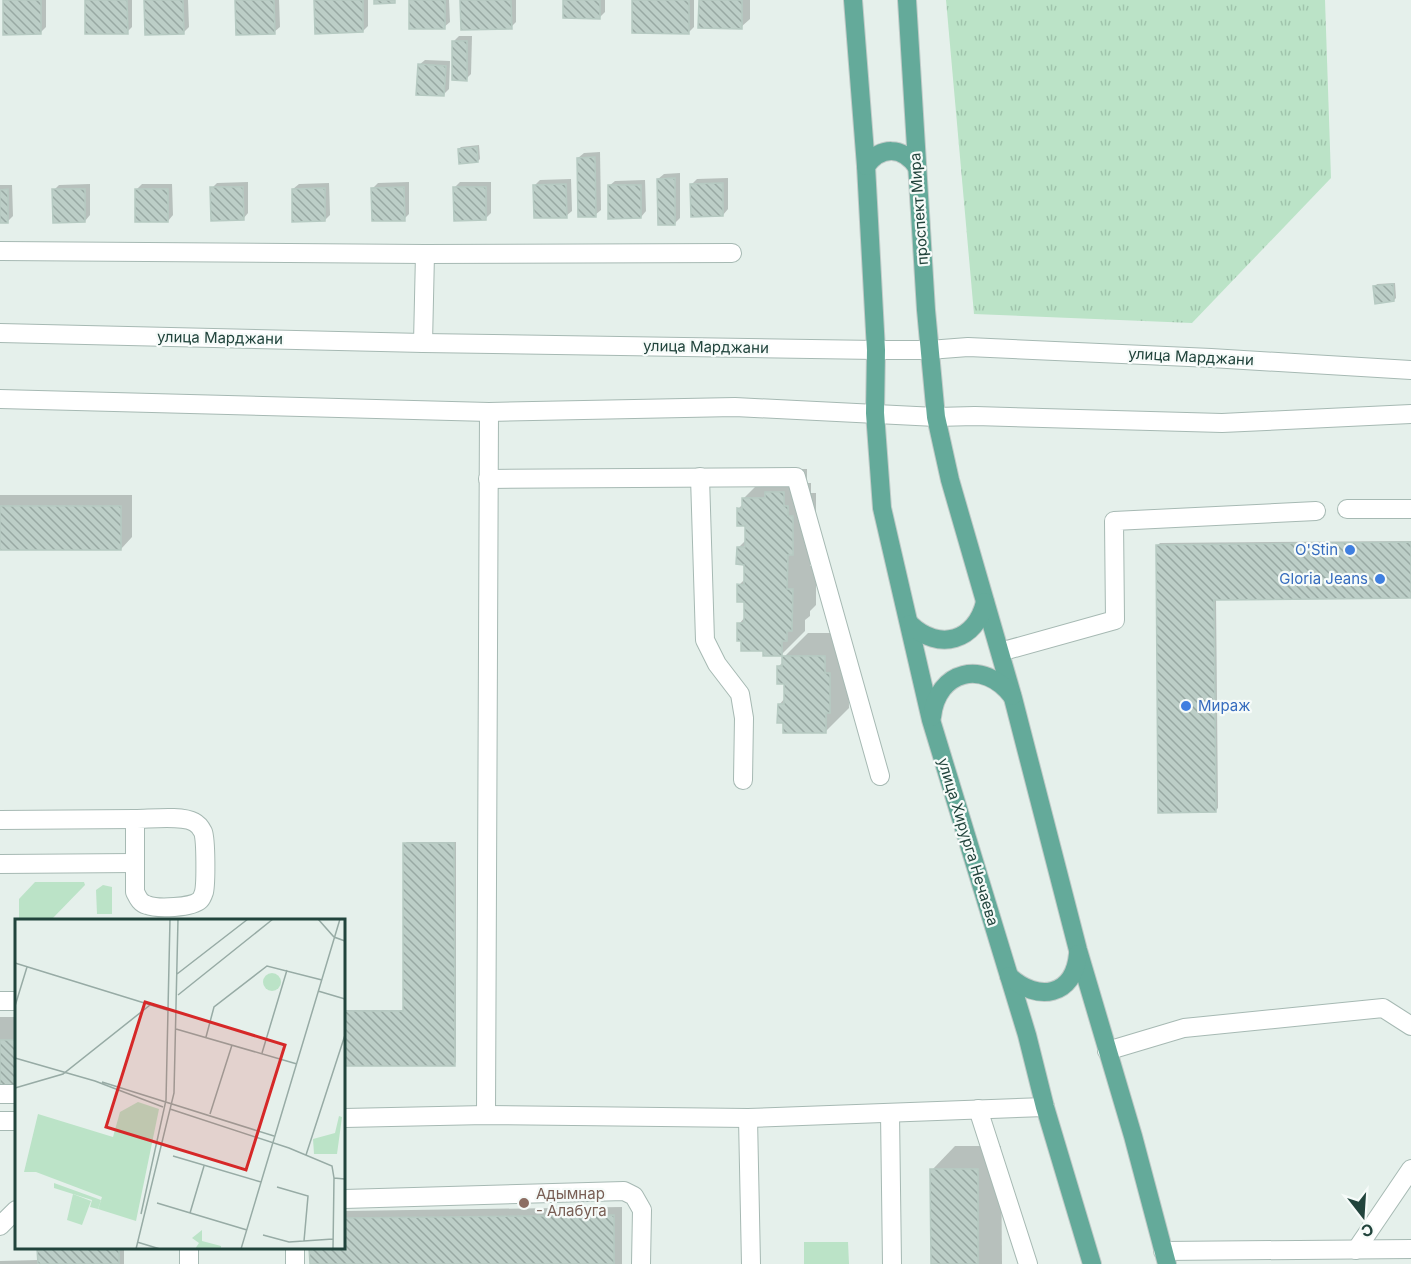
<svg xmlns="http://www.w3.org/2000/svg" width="1411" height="1264" viewBox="0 0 1411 1264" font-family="Inter,sans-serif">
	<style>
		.grass { fill: url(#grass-tufts) }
		.park { fill: #bbe3c7 }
		.shadow { fill: #0003 }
		.building { fill: url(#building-back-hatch); stroke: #b6cac2; stroke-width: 1.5 }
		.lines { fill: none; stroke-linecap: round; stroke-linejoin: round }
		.minor-casing { stroke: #a6b9b3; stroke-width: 20 }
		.major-casing { stroke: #c1cbc8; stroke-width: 20 }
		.minor { stroke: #fff; stroke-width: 18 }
		.major { stroke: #64aa9a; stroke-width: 18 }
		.shop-dot { fill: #3f7fe0; stroke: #f6fbf9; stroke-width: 2 }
		.education-dot { fill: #8d6e63; stroke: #f6fbf9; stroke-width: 2 }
		.labels { text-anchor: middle; stroke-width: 4.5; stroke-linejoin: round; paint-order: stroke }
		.street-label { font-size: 15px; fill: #21443c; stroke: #f6fbf9 }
		.shop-label { font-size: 15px; fill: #366cbe; stroke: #f6fbf9; text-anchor: end }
		.education-label { font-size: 15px; fill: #785e54; stroke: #f6fbf9; text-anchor: start }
		.inset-road { fill: none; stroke: #97aba5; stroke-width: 1.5 }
		.view { fill: #d62828; fill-opacity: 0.15; stroke: #d62828; stroke-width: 3 }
		.inset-edge { fill: none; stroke: #21443c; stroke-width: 3 }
	</style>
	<defs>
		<pattern id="grass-tufts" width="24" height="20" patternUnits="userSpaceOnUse" patternTransform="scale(1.5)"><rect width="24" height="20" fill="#bbe3c7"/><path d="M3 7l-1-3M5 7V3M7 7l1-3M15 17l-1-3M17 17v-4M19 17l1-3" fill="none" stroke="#a0c4ac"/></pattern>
		<pattern id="building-back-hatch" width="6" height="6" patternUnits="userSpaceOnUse" patternTransform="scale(1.5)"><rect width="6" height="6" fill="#bccec7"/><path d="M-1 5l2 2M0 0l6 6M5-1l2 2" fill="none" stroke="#98a9a3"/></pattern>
	</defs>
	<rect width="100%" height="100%" fill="#e5f0eb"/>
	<path class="grass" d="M946,0H1325L1331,178L1192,323L974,314Z"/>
	<g class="park">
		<path d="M35,882H84L85,885L51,920H19V899Z"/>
		<path d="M103,885L112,887V914H97L96,890Z"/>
		<path d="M804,1242H848L849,1264H804Z"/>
	</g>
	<g class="shadow">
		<path d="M4,0H46V27L41,32Z"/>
		<path d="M86,0H132V27L127,32Z"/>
		<path d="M146,0H188L189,27L183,33Z"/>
		<path d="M236,0H279L280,27L274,32Z"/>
		<path d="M316,0H368V26L363,31Z"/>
		<path d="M410,0H449L450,22L444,27Z"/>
		<path d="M462,0H516V22L511,27Z"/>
		<path d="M564,0H605V12L600,17Z"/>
		<path d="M634,0H694V27L688,33Z"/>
		<path d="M700,0H750V19L741,27Z"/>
		<path d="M459,36H472L471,74L466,79L454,41Z"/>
		<path d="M425,60L450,61L449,89L443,95L419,65Z"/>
		<path d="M479,145L480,159L478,161L459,149L461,147Z"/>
		<path d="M600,152L601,210L595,215L578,158L584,153Z"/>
		<path d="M680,173V218L675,223L658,179L664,174Z"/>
		<path d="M728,178V209L723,215L692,184L697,179Z"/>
		<path d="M571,179L572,211L566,216L535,185L540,180Z"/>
		<path d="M645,180L646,211L641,217L609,186L615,181Z"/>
		<path d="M248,182V213L243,219L212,188L217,183Z"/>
		<path d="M409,182V214L404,219L373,188L378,183Z"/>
		<path d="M460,182H491V213L485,219L454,188Z"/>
		<path d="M329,183L330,215L325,220L293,189L299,184Z"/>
		<path d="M90,184V215L85,221L54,190L59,185Z"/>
		<path d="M142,184H172L173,215L168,221L136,190Z"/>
		<path d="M0,185H12L13,216L8,221L0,222Z"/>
		<path d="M1395,283L1396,298L1394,300L1375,287L1377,284Z"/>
		<path d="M790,469H807V483H811V493H816V530L811,535L810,566H816V605L810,611V616L805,620V631L782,654L764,650L739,624L745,617V601L739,585L746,578V563L738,548L746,540V525L738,509L743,504V499L767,475Z"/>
		<path d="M0,495H132V537L121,549H0Z"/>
		<path d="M1411,541V596L1216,598L1218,808L1215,811L1158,545L1160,543Z"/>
		<path d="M808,633H848L849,708L825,732L784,722L779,705L785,698V683L779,666L784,661V657Z"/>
		<path d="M407,842H456V1062L454,1064L344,1065V1010H405L404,844Z"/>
		<rect x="0" y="1017" width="16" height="67"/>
		<path d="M955,1146H1001L1002,1264H932V1170Z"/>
		<path d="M622,1207V1264H311V1248H344V1211Z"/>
		<path d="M39,1248H124V1264H0V1261L39,1260Z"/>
	</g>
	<g class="building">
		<path d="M3,0H41V34L3,35Z"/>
		<path d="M85,0H127L128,34H85Z"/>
		<path d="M144,0H183L184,34L145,35Z"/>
		<path d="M235,0H274L275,34L236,35Z"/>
		<path d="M314,0H363V32L315,34Z"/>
		<path d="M374,0H395V3L374,4Z"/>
		<rect x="409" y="0" width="36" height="29"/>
		<path d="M460,0H511L512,29L461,30Z"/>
		<path d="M563,0H600V19L563,18Z"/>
		<path d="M632,0H689V34L632,33Z"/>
		<path d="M699,0H742V29L698,28Z"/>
		<path d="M452,41H467V81L452,80Z"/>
		<path d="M418,64L446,66L444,96L416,95Z"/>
		<path d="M477,147L478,162L459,164L458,149Z"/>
		<path d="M595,157L596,217H578L577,158Z"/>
		<path d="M675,178V225H658L657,179Z"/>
		<path d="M723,183V216L691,217L690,184Z"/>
		<path d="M566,184L567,218H534L533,185Z"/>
		<path d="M608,185H641V218L608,219Z"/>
		<path d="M210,187H243L244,220L211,221Z"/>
		<path d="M404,187L405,221H372L371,188Z"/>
		<path d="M453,187H486V220L454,221Z"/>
		<path d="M325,188V221L292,222V189Z"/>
		<path d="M8,189V223H0V190Z"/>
		<path d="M52,189H85V222L53,223Z"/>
		<rect x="135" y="189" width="33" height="33"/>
		<path d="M1393,284L1394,301L1375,304L1373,286Z"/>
		<path d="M765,492H784V506H788V516H793V555H788L787,589H793L792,631H787V641H782V656H763V651H741V641H737V623H744V602H737V584L744,585V565L736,564L737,547H745V526H737V508L742,509V498H765Z"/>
		<rect x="0" y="506" width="121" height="44"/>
		<path d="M1411,542V598L1214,600L1216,812L1158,813L1156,545Z"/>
		<path d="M782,656H825V673H830V713H826V733H783V723H777L778,704H784V684H777V666H782Z"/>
		<path d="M403,843H454L455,1066H344V1011H403Z"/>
		<rect x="0" y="1040" width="16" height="45"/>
		<path d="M930,1169H978V1264H931Z"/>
		<path d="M614,1215V1264H310L309,1248H344V1218Z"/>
		<path d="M37,1248H119V1264H38Z"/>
	</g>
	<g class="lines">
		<g class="minor-casing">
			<g id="minor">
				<path d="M0,251L425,254L732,253"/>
				<path d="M0,333L423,343L876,350H929L968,347L1211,358L1411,370"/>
				<path d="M423,343L425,254"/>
				<path d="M0,399L489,412L735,407L936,417L975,416L1222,423L1411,414"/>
				<path d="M700,477L705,640L717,664L740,694L744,718L743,780"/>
				<path d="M488,479L796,477L880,776"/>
				<path d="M1347,509H1411"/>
				<path d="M1000,652L1115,620L1114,521L1316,511"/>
				<path d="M135,819C150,819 182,815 194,822C198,824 201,828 203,832C206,840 206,883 204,892C203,895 202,898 200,900C192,908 157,909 147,905C140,903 138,898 135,892Z"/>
				<path d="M0,820L135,819"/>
				<path d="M0,864L135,863"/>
				<path d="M0,1001H16"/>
				<path d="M1107,1051L1184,1028L1383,1008L1411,1026"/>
				<path d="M0,1094H16"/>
				<path d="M978,1109L1028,1264"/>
				<path d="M890,1113L892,1264"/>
				<path d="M486,1115L489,412"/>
				<path d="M344,1118L486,1115L748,1118L1045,1107"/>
				<path d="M748,1118L751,1264"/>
				<path d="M0,1121H16"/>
				<path d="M344,1199L624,1191L634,1196L642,1210L641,1264"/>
				<path d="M0,1226L16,1210"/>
				<path d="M295,1248V1264"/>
				<path d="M1356,1250L1411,1169"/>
				<path d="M1163,1251L1411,1249"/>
				<path d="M189,1264V1248"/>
			</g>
		</g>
		<g class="major-casing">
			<g id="major">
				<path d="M853,0L866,166L876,350L875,413L882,508L931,720L1027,1035L1045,1107L1092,1264"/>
				<path d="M907,0L926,310L936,417L950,480L1013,698L1078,950L1133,1136L1167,1264"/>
				<path d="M866,166C881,146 902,146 917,167"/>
				<path d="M910,624C939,652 976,641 985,602"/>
				<path d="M932,717C937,670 984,659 1012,696"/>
				<path d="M1009,976C1038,1003 1074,996 1078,954"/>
			</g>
		</g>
		<use href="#minor" class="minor"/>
		<use href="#major" class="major"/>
	</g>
	<g class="shop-dot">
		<circle cx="1350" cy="550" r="6"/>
		<circle cx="1380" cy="579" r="6"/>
		<circle cx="1186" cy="706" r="6"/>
	</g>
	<circle class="education-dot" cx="524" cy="1203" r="6"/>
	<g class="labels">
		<g class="street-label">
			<text transform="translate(919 209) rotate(-94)" y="5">проспект Мира</text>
			<text transform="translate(220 338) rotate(1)" y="5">улица Марджани</text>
			<text transform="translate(706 347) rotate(1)" y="5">улица Марджани</text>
			<text transform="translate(1191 357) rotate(3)" y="5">улица Марджани</text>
			<text transform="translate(968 842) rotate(73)" y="5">улица Хирурга Нечаева</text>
		</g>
		<g class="shop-label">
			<text x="1338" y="555">O'Stin</text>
			<text x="1368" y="584">Gloria Jeans</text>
			<text x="1198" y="711" text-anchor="start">Мираж</text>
		</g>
		<g class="education-label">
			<text x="536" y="1199">Адымнар<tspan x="536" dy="17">- Алабуга</tspan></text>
		</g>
	</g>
	<g transform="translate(15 919)">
		<rect width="330" height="330" fill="#e5f0eb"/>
		<path d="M123,183L144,190L121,302L83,290L87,278L21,253H9L23,195L98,218L105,193ZM58,275L76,282L67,306L52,301Z" fill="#bbe3c7"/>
		<path d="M324,197L327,198L322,235H299L298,220L320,214ZM39,264L86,281L83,290L75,288L77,281L39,269ZM187,311V322L206,327V330H180L184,324L177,319Z" fill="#bbe3c7"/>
		<path d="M248 63a9 9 0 1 1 18 0a9 9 0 1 1-18 0Z" fill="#bbe3c7"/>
		<path class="inset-road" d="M303,0L319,18L330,22M0,44L152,91M162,55L233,0M303,72L330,80M163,76L258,0M0,87L12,48M161,110L282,145M191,118L199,88L252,47L307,61M247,134L272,51M0,139L80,162M80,162L148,188M87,163L259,217M0,169L48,155L135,86M155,190L274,229L317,247L319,259L330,260M195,195L217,126M291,236L330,116M158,237L246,263M262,268L293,277L289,322M142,284L232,311M175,294L189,247M126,295L151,181L155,0M248,316L274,323L318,320M122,323L145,330M121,330L159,174L163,0M226,330L325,0M318,330L319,259"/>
		<path class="view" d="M130,83L270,126L231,251L91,208Z"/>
		<rect width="330" height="330" class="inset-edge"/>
	</g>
	<g transform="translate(1363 1216) rotate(163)" stroke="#f6fbf9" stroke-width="4.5" paint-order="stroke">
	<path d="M0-4.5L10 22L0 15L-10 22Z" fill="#21443c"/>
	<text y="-9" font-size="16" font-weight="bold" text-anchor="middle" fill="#21443c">С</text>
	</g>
</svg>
